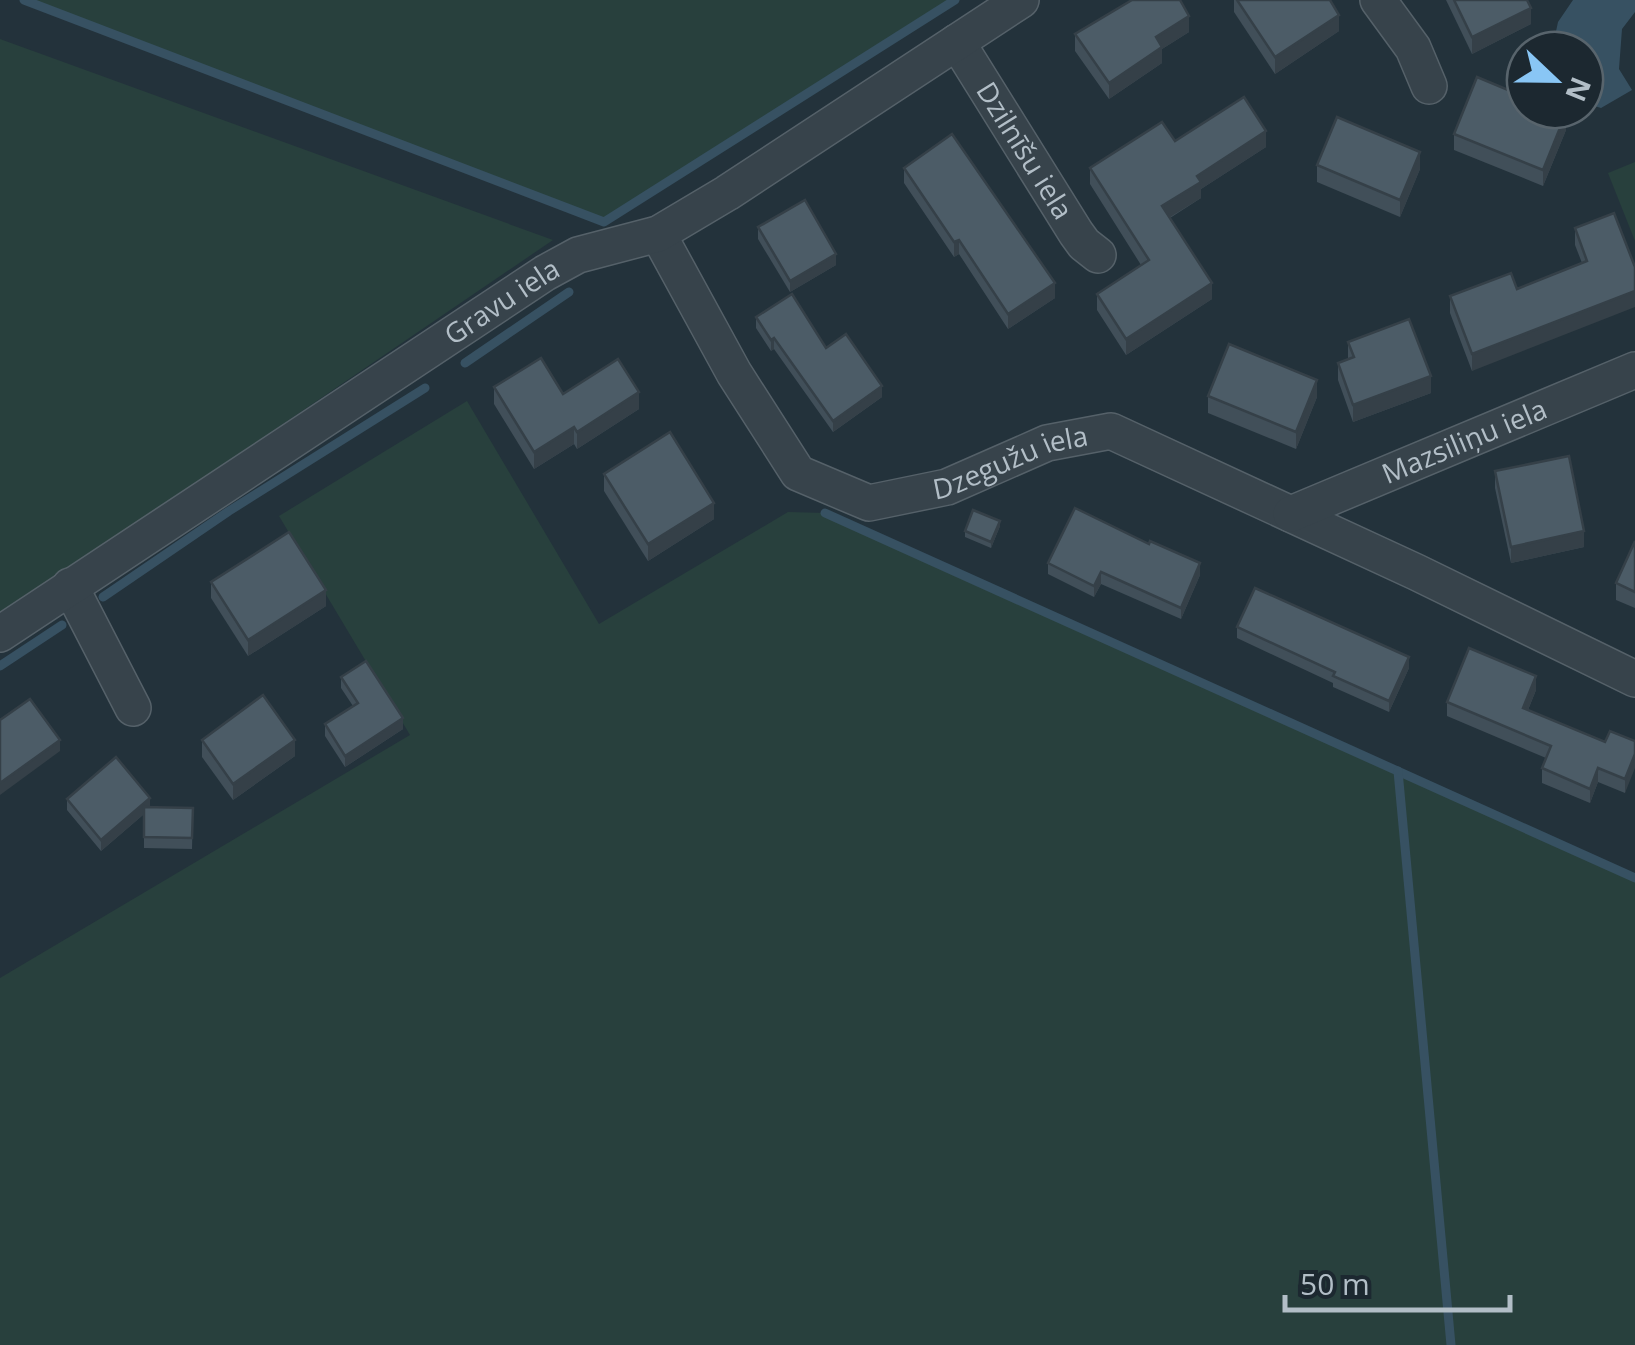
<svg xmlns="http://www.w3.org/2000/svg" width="1635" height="1345" viewBox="0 0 1635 1345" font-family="'Open Sans',sans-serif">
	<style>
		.green { fill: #28403d }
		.water { fill: #375162 }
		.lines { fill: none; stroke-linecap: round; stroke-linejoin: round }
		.stream { stroke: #375162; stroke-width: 9 }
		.minor-casing { stroke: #556169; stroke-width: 38 }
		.minor { stroke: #37434b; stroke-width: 35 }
		.wall { fill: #414f59 }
		.shaded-wall { fill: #354048 }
		.building { fill: #4c5c67; stroke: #354048; stroke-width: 2.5 }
		.labels { text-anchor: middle; stroke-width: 9; stroke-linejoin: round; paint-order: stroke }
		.street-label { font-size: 28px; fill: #b2bec7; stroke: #1c2830 }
	</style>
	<rect width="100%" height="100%" fill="#23323b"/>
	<g class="green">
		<path d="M24,0H955L604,222Z"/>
		<path d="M0,39L553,240L0,617Z"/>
		<path d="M1635,162V241L1608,173Z"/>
		<path d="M467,401L599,624L788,512L825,513L1635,878V1345H0V978L410,735L279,516Z"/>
	</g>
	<path class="water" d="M1573,0H1635V12L1622,29L1619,69L1632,90L1601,108L1585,103V50H1552L1558,22Z"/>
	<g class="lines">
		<g class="stream">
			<path d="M24,0L604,222L955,0"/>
			<path d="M465,363L569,292"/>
			<path d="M825,513L1635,878"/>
			<path d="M103,597L229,511L425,388"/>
			<path d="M0,666L62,625"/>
			<path d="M1398,771L1451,1345"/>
		</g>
		<g class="minor-casing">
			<g id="minor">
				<path d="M1378,0L1413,48L1429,86"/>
				<path id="s1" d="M957,42L1076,233L1084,244L1098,255"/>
				<path id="s2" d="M658,234L734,373L798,473L869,503L947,487L1047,443L1111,431L1416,572L1635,679"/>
				<path id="s3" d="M1291,514L1635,370"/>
				<path d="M70,586L133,708"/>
				<path id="s4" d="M0,634L545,273L578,255L658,234L727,193L1021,0"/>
			</g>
		</g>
		<use href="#minor" class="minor"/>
	</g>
	<g class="wall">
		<path d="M1234,0H1330L1339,31L1275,74L1234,12Z"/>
		<path d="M1446,0H1527L1531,24L1472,54Z"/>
		<path d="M1189,32L1162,49V63L1109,99L1075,51V34Z"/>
		<path d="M1566,130L1543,186L1454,150V134Z"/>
		<path d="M1175,141L1266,147L1201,189V198L1170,218L1212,299L1126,355L1097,310V294L1141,265L1090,184V168Z"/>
		<path d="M1317,165L1420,169L1400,217L1317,182Z"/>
		<path d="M904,168L1055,298L1008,329L959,254L954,257L904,183Z"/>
		<path d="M758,227L836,265L790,292L758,239Z"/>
		<path d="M1575,228L1635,267L1472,371L1450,313V296L1517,289L1582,263L1575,245Z"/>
		<path d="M756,317L826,348L882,397L833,432L774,349L771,351L756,328Z"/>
		<path d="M1348,342L1431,393L1353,422L1338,380V363L1348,359Z"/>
		<path d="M494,387L563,394L639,409L577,449L574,444L534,469L494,404Z"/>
		<path d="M1208,396L1317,397L1296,449L1208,413Z"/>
		<path d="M1495,471L1584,547L1511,563L1495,488Z"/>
		<path d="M604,474L714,519L648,561L604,491Z"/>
		<path d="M1000,526L991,548L965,537V531Z"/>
		<path d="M1635,541V608L1616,600V583Z"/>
		<path d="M1149,544L1200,575L1181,619L1101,584L1094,597L1048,574V563Z"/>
		<path d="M211,582L326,606L248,656L211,598Z"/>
		<path d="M1237,627L1409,668L1389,712L1333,687V683L1237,638Z"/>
		<path d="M341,677L403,729L345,767L325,736V724L353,706L341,688Z"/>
		<path d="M1536,690L1528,710L1605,742L1635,741L1625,793L1598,782L1590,803L1542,783V768L1546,758L1447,716V702Z"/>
		<path d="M202,740L295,756L233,800L202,757Z"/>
		<path d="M67,799L150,807L193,808L192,849L144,848V814L101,851L67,810Z"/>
	</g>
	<g class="shaded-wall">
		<path d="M1531,8V24L1472,54V37Z"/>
		<path d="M1339,15V31L1275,74V57Z"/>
		<path d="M1189,16V32L1162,49V63L1109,99V83L1156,37Z"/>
		<path d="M1566,113V130L1543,186V170Z"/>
		<path d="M1266,131V147L1201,189V198L1162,222V206L1197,176Z"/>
		<path d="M1420,152V169L1400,217V200Z"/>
		<path d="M959,240V254L954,257V242Z"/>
		<path d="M836,254V265L790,292V281Z"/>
		<path d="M1055,283V298L1008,329V314Z"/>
		<path d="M1212,283V299L1126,355V339Z"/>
		<path d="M1635,291V307L1472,371V354Z"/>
		<path d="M774,338V349L771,351V340Z"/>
		<path d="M1431,376V393L1353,422V405Z"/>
		<path d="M1317,380V397L1296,449V432Z"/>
		<path d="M882,386V397L833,432V421Z"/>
		<path d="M639,392V409L577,449V432Z"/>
		<path d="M574,427V444L534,469V452Z"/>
		<path d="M714,503V519L648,561V544Z"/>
		<path d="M1000,521V526L991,548V542Z"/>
		<path d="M1584,531V547L1511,563V547Z"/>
		<path d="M1200,563V575L1181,619V608Z"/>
		<path d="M1101,572V584L1094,597V586Z"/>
		<path d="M326,590V606L248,656V640Z"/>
		<path d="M1409,657V668L1389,712V701Z"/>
		<path d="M1536,676V690L1523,722V708Z"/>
		<path d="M403,718V729L345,767V756Z"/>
		<path d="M60,740V751L0,795V783Z"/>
		<path d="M295,740V756L233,800V784Z"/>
		<path d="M1635,754V768L1625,793V779Z"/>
		<path d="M1598,768V782L1590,803V789Z"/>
		<path d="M150,798V809L101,851V840Z"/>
	</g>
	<g class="building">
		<path d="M1132,0H1180L1189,16L1156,37L1162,47L1109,83L1075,34Z"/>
		<path d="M1237,0H1330L1339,15L1275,57Z"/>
		<path d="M1454,0H1527L1531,8L1472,37Z"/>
		<path d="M1477,77L1525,97V110H1558L1566,113L1543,170L1454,134Z"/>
		<path d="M1244,97L1266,131L1197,176L1201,182L1162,206L1212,283L1126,339L1097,294L1149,260L1090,168L1162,122L1175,141Z"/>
		<path d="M1337,117L1420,152L1400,200L1317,165Z"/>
		<path d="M952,134L1055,283L1008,314L959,240L954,242L904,168Z"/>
		<path d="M805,200L836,254L790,281L758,227Z"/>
		<path d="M1614,213L1635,267V291L1472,354L1450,296L1511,273L1517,289L1587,261L1575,228Z"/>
		<path d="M792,294L826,348L846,334L882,386L833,421L774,338L771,340L756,317Z"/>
		<path d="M1409,319L1431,376L1353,405L1338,363L1354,357L1348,342Z"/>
		<path d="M1229,344L1317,380L1296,432L1208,396Z"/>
		<path d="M541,358L563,394L618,359L639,392L577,432L574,427L534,452L494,387Z"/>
		<path d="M670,432L714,503L648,544L604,474Z"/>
		<path d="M1569,456L1584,531L1511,547L1495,471Z"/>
		<path d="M1075,508L1149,544L1150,541L1200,563L1181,608L1101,572L1094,586L1048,563Z"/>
		<path d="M973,510L1000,521L991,542L965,531Z"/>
		<path d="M289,532L326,590L248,640L211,582Z"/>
		<path d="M1635,541V592L1616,583Z"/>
		<path d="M1255,588L1409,657L1389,701L1333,676L1335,672L1237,627Z"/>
		<path d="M1469,648L1536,676L1523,708L1605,742L1610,731L1635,741V754L1625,779L1598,768L1590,789L1542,768L1551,746L1447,702Z"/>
		<path d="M366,661L403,718L345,756L325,724L358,703L341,677Z"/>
		<path d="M263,695L295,740L233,784L202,740Z"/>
		<path d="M30,699L60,740L0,783V720Z"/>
		<path d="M116,757L150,798L101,840L67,799Z"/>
		<path d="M144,807L193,808L192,838L144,837Z"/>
	</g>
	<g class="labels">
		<g class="street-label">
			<text dy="10" stroke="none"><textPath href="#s1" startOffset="128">Dzilnīšu iela</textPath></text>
			<text dy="10" stroke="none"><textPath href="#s4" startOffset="602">Gravu iela</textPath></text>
			<text dy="10" stroke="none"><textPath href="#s3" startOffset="188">Mazsiliņu iela</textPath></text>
			<text dy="10" stroke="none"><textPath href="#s2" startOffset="502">Dzegužu iela</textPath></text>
		</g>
	</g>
	<g transform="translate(1555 80) rotate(112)"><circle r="48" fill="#1c2830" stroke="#58646c" stroke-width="2.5"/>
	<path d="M0-8L18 38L0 25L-18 38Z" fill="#89c6f5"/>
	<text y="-15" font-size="28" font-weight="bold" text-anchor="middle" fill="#b2bec7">N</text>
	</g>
	<path d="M1285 1295v15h225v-15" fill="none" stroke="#b2bec7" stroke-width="5"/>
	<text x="1300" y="1295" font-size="30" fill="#b2bec7" stroke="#1c2830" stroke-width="8" paint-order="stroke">50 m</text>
</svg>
